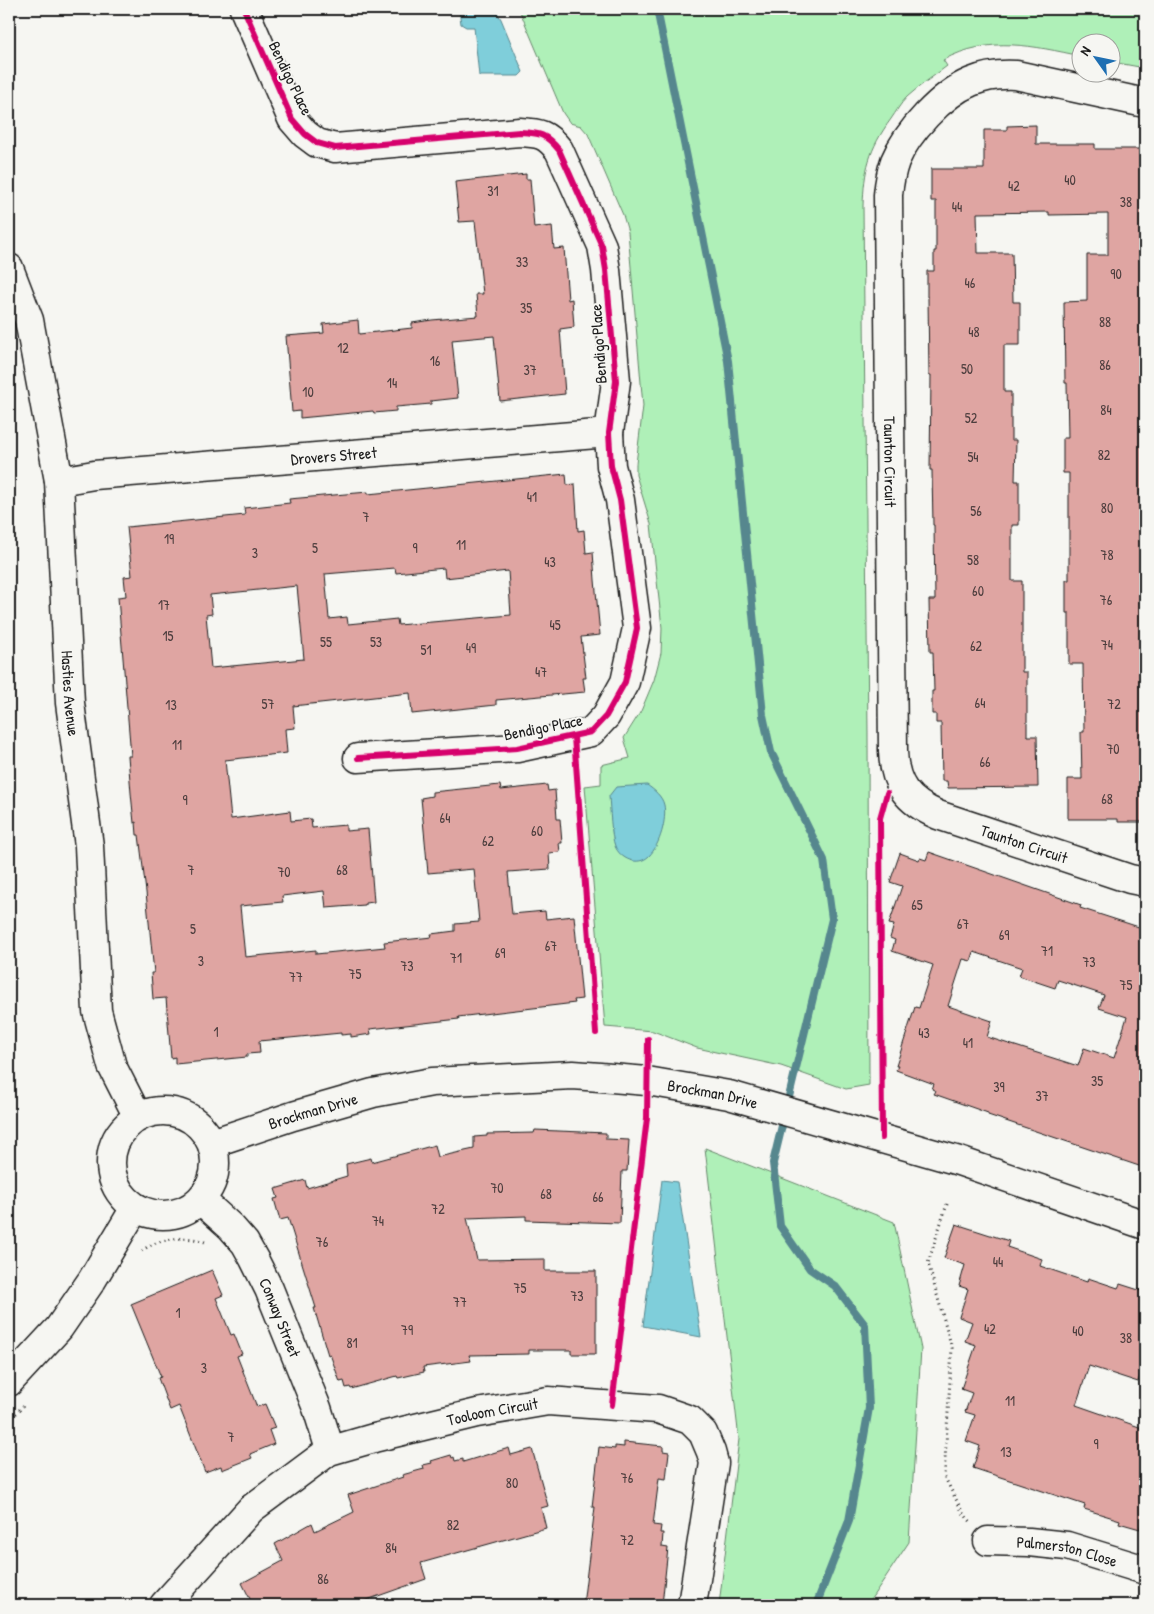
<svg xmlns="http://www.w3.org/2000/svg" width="1154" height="1614" viewBox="0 0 1154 1614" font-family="'Patrick Hand',sans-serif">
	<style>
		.green { fill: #aff0b8; stroke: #66866a }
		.water { fill: #7fceda; stroke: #57878e }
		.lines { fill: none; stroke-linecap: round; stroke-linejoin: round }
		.stream { stroke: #57878e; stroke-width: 8 }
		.building { fill: #dfa5a2; stroke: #1c1c1c; fill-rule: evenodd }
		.minor-casing { stroke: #1c1c1c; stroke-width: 31 }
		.path { stroke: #1c1c1c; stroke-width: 3; stroke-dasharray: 1 4; stroke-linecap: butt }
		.minor { stroke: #f6f6f2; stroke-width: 28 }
		.cycleway-casing { stroke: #f6f6f2; stroke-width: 9 }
		.cycleway { stroke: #d6006c; stroke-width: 6 }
		.labels { text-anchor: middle; stroke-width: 4; stroke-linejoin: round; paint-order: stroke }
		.number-label { font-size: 14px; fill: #4d3e3e }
		.street-label { font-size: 16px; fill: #1c1c1c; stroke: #f6f6f2 }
	</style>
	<rect width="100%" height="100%" fill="#f6f6f2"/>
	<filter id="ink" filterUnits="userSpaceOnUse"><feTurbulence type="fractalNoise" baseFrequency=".02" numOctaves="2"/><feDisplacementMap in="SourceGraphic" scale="10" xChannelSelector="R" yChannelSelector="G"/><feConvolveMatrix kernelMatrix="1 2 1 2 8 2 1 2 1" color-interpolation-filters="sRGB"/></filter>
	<g filter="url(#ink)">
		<g class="green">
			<path d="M519,9H1145V68L1112,62V42H1082L1081,56C1033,46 990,35 943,60L947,66C934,76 919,86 907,97C900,104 896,112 891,119C869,149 864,170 863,206L868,735L869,1085L846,1089L781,1066L697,1048L653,1031L605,1027L585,786L601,784V765L630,758L624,738L641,711L654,680L661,653L662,628L651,524L636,475V464L643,406L628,232L623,215L588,134L581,126L570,123L563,113Z"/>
			<path d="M705,1148L894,1222L921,1349L909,1542L867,1605H719L739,1439Z"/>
		</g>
		<g class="water">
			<path d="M459,9H495L501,19L523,72L519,76H479L474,27H466L461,24Z"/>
			<path d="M647,785C654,790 662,796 664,805C667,819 660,845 649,856C638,867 620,859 615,846C611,836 610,808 609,796L616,787Z"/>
			<path d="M662,1180L677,1182L701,1337L643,1326Z"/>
		</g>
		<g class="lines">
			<path class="stream" d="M657,9L728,361L763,715L771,752L824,860L832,919L773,1163L780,1226L810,1269L835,1286L865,1325L869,1408L849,1521L816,1605"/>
		</g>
		<g class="building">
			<path d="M1036,125V144H1095V149H1145V822H1118V819H1068V779H1082L1081,732H1084L1083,664H1069V613H1066V580H1069V473H1063V438H1068L1067,383H1065L1064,302L1087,301V255H1108V214L1049,215V212L977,213L978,253H1012L1013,302H1020V345H1004V392H1011V440H1016L1015,481H1019V525H1012V581H1022V672H1027V736H1037L1038,787L948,788L947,781H942L941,723H936V714H932V691H934L933,652H930L929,600H935L934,525H933L932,470H930L931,375H929L928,297H927V271H934V251H936V201H931V169H984V130H1007V126Z"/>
			<path d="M526,174V179H530L534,228L552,226L554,249L564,248L568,300L572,299L574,327L560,329L565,394L500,401L494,336L452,340L458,398L431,401V404L396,407V411L374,413L373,411L300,418V411L292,412L286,336L324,333L323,324L358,320L359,334L412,328V323L432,320L478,316L476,294H483L475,221L459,222L455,182Z"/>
			<path d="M566,474L567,485L575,484L578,531L584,530L586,553L593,552L595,580L600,635L581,637L586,678H583L585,692L496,700V705L412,714L410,693L293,706L295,728L285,729L287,753L225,760L231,819L290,811L291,821L311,819L312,828L346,825V831L368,829L374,902L365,903V905L326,908L324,891L282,896L283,902L240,906L245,957L316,950V954L385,947L384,942L432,937L431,934L455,931V924L479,922L474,869L428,873L421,798L432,796V792L500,785L501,790L547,785L548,791L555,790L557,819H560L562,843H559L560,852L549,853L550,869L508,872L512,914L545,911L546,919L574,916L582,999L574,1000L575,1003L466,1016L458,1017L459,1019L370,1029L371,1034L351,1037V1034L341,1035V1033L259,1041L260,1053L247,1054V1057L175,1064V1057L171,1058L166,998L153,999L151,973H154L146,892L139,835H137L136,822L134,823L131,793L128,756H131L118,597L126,596L124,577L132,576L127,527L245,515L244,508L290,503L289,499L368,492V494ZM395,568L396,573L444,568L445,578L508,571L511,615L398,625L397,619L348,624L347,617L329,619L325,574ZM297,586L304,659L211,668L206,615L212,614L210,595Z"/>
			<path d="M929,852L1081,905L1080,908L1145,929V1168L988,1115V1113L934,1094L936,1091L932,1089L934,1084L896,1070L898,1066H896L915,1007L919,1008L933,965L892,951L895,940L890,938L894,925L889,924L902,886L890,882L900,853L919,860L920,858L926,860ZM974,952L1022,968L1019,976L1055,988L1058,980L1104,995L1099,1008L1127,1017L1114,1058L1084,1048L1078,1066L987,1037L992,1021L948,1006L963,959L971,961Z"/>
			<path d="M535,1130L606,1133V1139L629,1140L627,1171H622L620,1223L526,1220V1216L467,1218L477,1260L545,1259V1271H596V1354H571V1350H529V1354L469,1355L471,1361L423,1367L424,1372L398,1378L397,1376L351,1389L350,1387L346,1388L344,1381L340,1382L330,1354L328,1355L314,1308H316L288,1218L280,1220L274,1199L278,1198L275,1189L305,1180L307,1188L347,1176L346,1164L371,1158L372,1162L435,1145L438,1157L474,1149V1137L487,1136V1134L534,1133Z"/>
			<path d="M956,1224L1009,1241L1007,1247L1042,1259L1040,1266L1087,1282L1088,1278L1118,1288L1120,1284L1145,1292V1361L1138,1382L1089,1366L1076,1405L1145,1429V1526L1141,1525L1140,1529L1119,1523L1120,1520L1084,1509L1085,1505L973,1468L980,1446L966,1441L975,1415L965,1412L972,1393L961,1389L976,1345L965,1341L972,1322L959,1317L968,1289L959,1286L965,1265L944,1258Z"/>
			<path d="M212,1270L223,1295L216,1298L231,1335L234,1334L242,1354L237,1356L257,1407L265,1404L275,1428L269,1430L274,1444L250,1454L252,1458L222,1470L221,1466L205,1472L179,1406L170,1410L158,1378L161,1377L131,1304Z"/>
			<path d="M624,1442L663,1446V1451L669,1452L666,1479L659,1478L653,1525L661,1526L660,1533H663L662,1547L668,1548L662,1605H583L595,1507H592L599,1447L615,1449V1446L624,1447Z"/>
			<path d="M509,1448L511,1455L532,1449L548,1506L541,1508L546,1528L421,1563L426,1579L364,1601L366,1605H253L242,1583L283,1561L275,1544L312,1523L315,1531L354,1512L348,1495L403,1477L402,1475L424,1469L423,1465L432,1463L431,1461L451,1455L452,1458L454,1457L455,1461L463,1459V1462Z"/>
		</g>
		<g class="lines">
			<g class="minor-casing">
				<g id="minor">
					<path d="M244,9L292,119L305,134L317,143L335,148L520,132C540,133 546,134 559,150L602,246L606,270L616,381L609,433L611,466L620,500L637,628L625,682L606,716L591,732L517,748L358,758"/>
					<path id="s1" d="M1145,103L1016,75C1001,74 985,76 971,82C942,94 907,132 895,161C891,172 889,184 888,195L893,751C894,785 908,802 938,815L1130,879L1145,882"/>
					<path id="s2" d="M9,268L29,320L59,481L70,703L89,846L97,1011L112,1066L138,1117"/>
					<path id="s3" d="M59,481L94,475L609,433"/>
					<circle cx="163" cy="1163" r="52"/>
					<path id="s4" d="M212,1143L293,1116L373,1093L432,1082L573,1075L600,1077L647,1081L729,1095L959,1161L1145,1225"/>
					<path id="s5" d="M201,1200L231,1227L245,1243L254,1259L269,1289L317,1408L328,1443L329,1451"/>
					<path d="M9,1382L59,1328L92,1280L135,1208"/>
					<path id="s6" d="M988,1541L1029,1542L1067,1546L1145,1570"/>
					<path id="s7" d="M164,1605L251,1509L329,1451L374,1438L477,1413L548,1401L658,1409L690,1420L703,1433L711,1452L714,1463L692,1605"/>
				</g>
			</g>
			<g class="path">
				<path d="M947,1204L928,1263L952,1348L944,1476L963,1513L971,1522"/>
				<path d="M142,1251C157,1238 187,1235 205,1242"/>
				<path d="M9,1421L23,1406"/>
			</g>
			<use href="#minor" class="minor"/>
			<g class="cycleway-casing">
				<g id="cycleway">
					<path d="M244,9L292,119L305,134L317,143L335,148L520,132C540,133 546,134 559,150L602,246L606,270L616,381L609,433L611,466L620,500L637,628L625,682L606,716L591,732L517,748L358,758"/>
					<path d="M574,737L596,1033"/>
					<path d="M882,1138L880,818L887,793"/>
					<path d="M612,1405L647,1118L648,1039"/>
				</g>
			</g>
			<use href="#cycleway" class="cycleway"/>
		</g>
	</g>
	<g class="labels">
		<g class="number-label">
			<text x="1070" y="185">40</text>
			<text x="1014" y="191">42</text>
			<text x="493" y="196">31</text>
			<text x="1126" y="207">38</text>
			<text x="957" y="212">44</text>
			<text x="522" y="267">33</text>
			<text x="1116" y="279">90</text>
			<text x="970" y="288">46</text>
			<text x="526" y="313">35</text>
			<text x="1105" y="327">88</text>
			<text x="974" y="337">48</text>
			<text x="343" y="353">12</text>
			<text x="435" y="366">16</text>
			<text x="1105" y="370">86</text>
			<text x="967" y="374">50</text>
			<text x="530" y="375">37</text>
			<text x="392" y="388">14</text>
			<text x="308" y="397">10</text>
			<text x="1106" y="415">84</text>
			<text x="971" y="423">52</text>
			<text x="1104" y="460">82</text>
			<text x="973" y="462">54</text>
			<text x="532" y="502">41</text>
			<text x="1107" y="513">80</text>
			<text x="976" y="516">56</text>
			<text x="366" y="522">7</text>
			<text x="169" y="544">19</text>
			<text x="461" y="550">11</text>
			<text x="315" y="553">5</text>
			<text x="415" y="553">9</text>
			<text x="255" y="558">3</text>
			<text x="1107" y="560">78</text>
			<text x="973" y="565">58</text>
			<text x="550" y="567">43</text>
			<text x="978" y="596">60</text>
			<text x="1106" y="605">76</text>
			<text x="164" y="610">17</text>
			<text x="555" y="630">45</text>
			<text x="168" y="641">15</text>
			<text x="326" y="647">55</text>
			<text x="376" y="647">53</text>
			<text x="1107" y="650">74</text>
			<text x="976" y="651">62</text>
			<text x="471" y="653">49</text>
			<text x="426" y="655">51</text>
			<text x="541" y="677">47</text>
			<text x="980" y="708">64</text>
			<text x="268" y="709">57</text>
			<text x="1114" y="709">72</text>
			<text x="171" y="710">13</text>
			<text x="177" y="750">11</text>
			<text x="1113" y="754">70</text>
			<text x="985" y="767">66</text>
			<text x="1107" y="804">68</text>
			<text x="185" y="805">9</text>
			<text x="445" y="823">64</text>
			<text x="537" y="836">60</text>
			<text x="488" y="846">62</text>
			<text x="191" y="875">7</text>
			<text x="342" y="875">68</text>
			<text x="284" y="877">70</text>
			<text x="917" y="910">65</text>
			<text x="963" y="929">67</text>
			<text x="193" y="934">5</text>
			<text x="1004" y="940">69</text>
			<text x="551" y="951">67</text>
			<text x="1047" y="956">71</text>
			<text x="500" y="958">69</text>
			<text x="456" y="963">71</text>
			<text x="201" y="966">3</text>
			<text x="1089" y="967">73</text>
			<text x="407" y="971">73</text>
			<text x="355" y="979">75</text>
			<text x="296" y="982">77</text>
			<text x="1126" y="990">75</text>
			<text x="216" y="1037">1</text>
			<text x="924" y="1038">43</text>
			<text x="968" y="1048">41</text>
			<text x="1097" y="1086">35</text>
			<text x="999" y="1092">39</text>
			<text x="1042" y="1101">37</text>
			<text x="497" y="1193">70</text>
			<text x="546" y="1199">68</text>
			<text x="598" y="1202">66</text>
			<text x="438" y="1214">72</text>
			<text x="378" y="1226">74</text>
			<text x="322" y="1247">76</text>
			<text x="998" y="1267">44</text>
			<text x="520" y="1293">75</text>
			<text x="577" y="1301">73</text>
			<text x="460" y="1307">77</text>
			<text x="178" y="1318">1</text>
			<text x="990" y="1334">42</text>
			<text x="407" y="1335">79</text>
			<text x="1078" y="1336">40</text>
			<text x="1126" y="1343">38</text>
			<text x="352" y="1348">81</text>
			<text x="204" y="1373">3</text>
			<text x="1010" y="1406">11</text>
			<text x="231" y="1442">7</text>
			<text x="1096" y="1449">9</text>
			<text x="1006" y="1457">13</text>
			<text x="627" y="1483">76</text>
			<text x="512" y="1488">80</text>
			<text x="453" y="1530">82</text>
			<text x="627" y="1545">72</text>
			<text x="391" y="1553">84</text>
			<text x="323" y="1584">86</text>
		</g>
		<g class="street-label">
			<text transform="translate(291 78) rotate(64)" y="6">Bendigo Place</text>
			<text transform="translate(598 344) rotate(-94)" y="6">Bendigo Place</text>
			<text dy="6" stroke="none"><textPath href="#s3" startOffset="276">Drovers Street</textPath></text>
			<text dy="6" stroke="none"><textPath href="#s1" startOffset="591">Taunton Circuit</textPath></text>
			<text dy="6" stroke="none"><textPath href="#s2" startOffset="432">Hasties Avenue</textPath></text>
			<text transform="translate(543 727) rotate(-11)" y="6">Bendigo Place</text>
			<text dy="6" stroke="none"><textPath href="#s1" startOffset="1055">Taunton Circuit</textPath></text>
			<text dy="6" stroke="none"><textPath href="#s4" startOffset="511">Brockman Drive</textPath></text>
			<text dy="6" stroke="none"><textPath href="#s4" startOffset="106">Brockman Drive</textPath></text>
			<text dy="6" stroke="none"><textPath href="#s5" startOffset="144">Conway Street</textPath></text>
			<text dy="6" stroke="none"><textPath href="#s7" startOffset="395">Tooloom Circuit</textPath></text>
			<text dy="6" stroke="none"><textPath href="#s6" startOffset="80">Palmerston Close</textPath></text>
		</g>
	</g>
	<rect width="1154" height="1614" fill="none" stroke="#f6f6f2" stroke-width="30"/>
	<rect x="15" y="15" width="1124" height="1584" fill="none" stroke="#1c1c1c" stroke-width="2" filter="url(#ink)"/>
	<g transform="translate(1096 58) rotate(303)"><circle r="24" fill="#f6f6f2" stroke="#9f9f9c"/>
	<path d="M0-4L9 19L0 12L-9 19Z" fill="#1f6fb2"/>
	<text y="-8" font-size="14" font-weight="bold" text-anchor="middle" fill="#1c1c1c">N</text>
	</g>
</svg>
